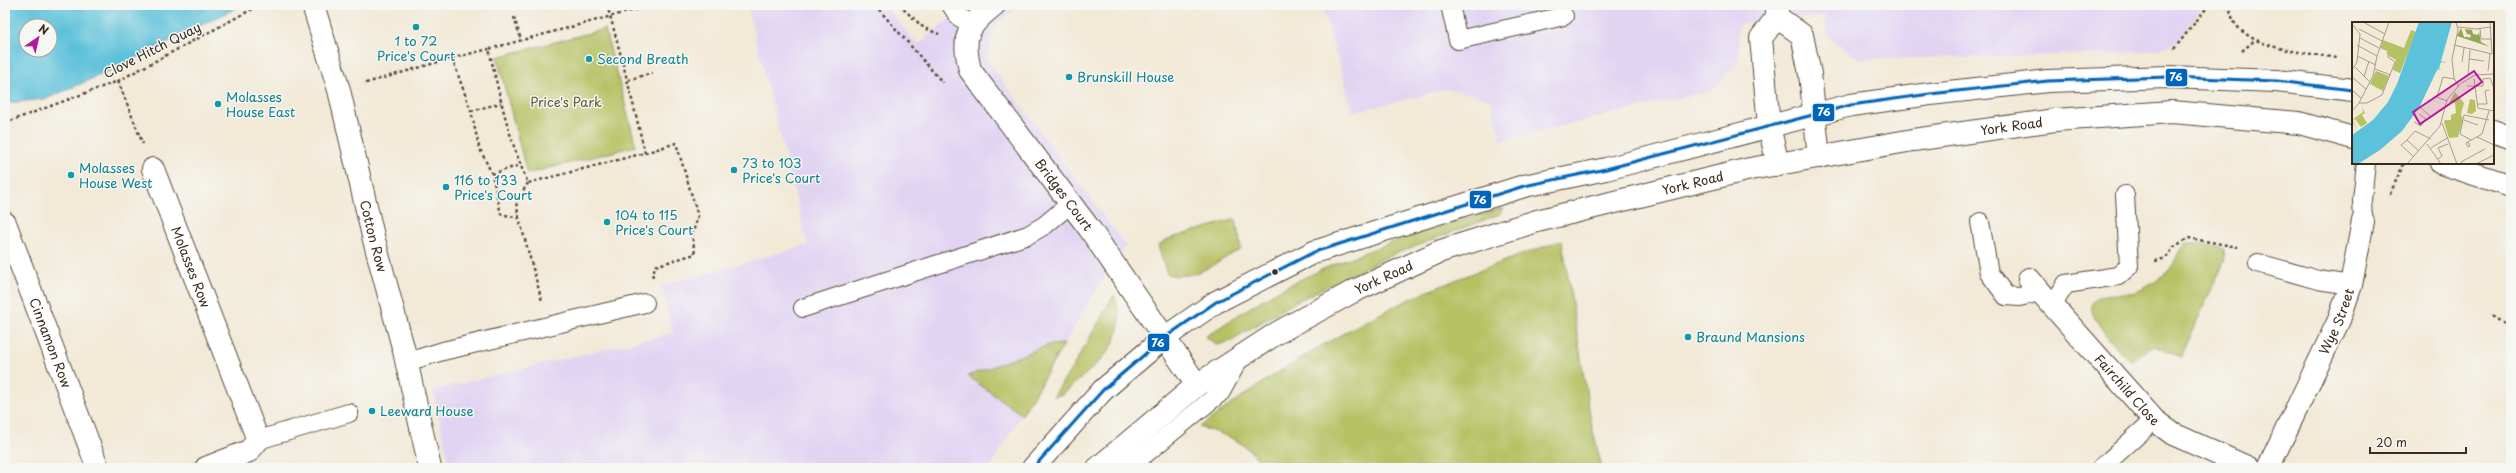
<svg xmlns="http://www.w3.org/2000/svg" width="2516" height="473" viewBox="0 0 2516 473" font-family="'Playpen Sans',sans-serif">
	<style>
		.built { fill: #e1d4f3 }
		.green { fill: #b6c163; stroke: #787640 }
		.water { fill: #5cc1da; stroke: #4c767c; fill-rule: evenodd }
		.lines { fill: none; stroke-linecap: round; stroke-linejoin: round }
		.lane-casing { stroke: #56473a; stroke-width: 20 }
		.street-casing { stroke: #56473a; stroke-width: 24 }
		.secondary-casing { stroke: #56473a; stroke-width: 24 }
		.highway-casing { stroke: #56473a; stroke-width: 24 }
		.path { stroke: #56473a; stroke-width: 2.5; stroke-dasharray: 3 3; stroke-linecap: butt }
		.lane { stroke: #fff; stroke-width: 18 }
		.street { stroke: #fff; stroke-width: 22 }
		.secondary { stroke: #fff; stroke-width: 22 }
		.highway { stroke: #fff; stroke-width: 22 }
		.bus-1-casing { stroke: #f6f6f2; stroke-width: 6 }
		.bus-1 { stroke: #0065bd; stroke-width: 3 }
		.culture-dot { fill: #0f9aa8; stroke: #f6f6f2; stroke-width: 1.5 }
		.bus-dot { fill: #3b2a1e; stroke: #f6f6f2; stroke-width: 1.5 }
		.labels { text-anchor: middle; stroke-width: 3; stroke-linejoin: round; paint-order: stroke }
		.culture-label { font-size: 13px; fill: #0d838f; stroke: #f6f6f2; text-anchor: start }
		.street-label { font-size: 13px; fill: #3b2a1e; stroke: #f6f6f2 }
		.park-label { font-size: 13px; fill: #605733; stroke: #f6f6f2 }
		.inset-river { fill: none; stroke: #5cc1da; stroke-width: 2 }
		.inset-road { fill: none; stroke: #a99d8c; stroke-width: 1 }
		.view { fill: #b5179e; fill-opacity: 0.15; stroke: #b5179e; stroke-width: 2 }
		.inset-edge { fill: none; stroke: #3b2a1e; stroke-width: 2 }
		.line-badge { stroke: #f6f6f2; stroke-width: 1.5 }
		.badge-label { font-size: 11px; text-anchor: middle; font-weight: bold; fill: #fff }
	</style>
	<rect width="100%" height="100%" fill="#f6f6f2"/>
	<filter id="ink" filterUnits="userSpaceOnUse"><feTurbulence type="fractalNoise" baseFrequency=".025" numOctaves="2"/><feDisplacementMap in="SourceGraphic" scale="8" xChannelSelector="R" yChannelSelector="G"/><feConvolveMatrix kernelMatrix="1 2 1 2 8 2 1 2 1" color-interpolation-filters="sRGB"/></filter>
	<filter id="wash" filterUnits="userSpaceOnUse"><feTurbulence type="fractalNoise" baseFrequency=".012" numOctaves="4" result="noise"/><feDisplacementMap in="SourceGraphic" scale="16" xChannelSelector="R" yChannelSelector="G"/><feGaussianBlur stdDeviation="0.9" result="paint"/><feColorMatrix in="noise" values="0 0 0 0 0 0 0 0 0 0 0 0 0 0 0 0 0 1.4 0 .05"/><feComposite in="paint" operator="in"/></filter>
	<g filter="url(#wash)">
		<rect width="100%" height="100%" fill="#f2e9d6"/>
		<g class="built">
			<path d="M747,5H884L918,45L965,5H1020L993,28L987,60L1126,246L1106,274L992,464L988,468H450L433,390L673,333L662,286L808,245Z"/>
			<path d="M1322,5H2205L2176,42L2157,50L2111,54L1860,59L1827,36L1825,16L1739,24L1738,63L1712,90L1501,141L1491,99L1448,89L1353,112Z"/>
		</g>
		<g class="green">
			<path d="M605,29L636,146L527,174L497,57Z"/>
			<path d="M1503,208L1500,214L1387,257L1291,304L1232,340L1218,345L1205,337C1231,320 1258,301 1285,287C1355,252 1428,229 1503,208Z"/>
			<path d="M1236,219L1241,249C1216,262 1197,281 1167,274L1158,246L1168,239Z"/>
			<path d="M1562,240L1592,427L1602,468H1266C1241,439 1236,439 1200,427C1268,376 1348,326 1426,292C1471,273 1516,257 1562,240Z"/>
			<path d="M2186,243H2199L2224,249L2225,259L2181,357L2154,345L2131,362C2122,352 2070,305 2102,296C2116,292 2129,296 2143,289C2152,284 2163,277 2170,269C2177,260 2177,250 2186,243Z"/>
			<path d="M1114,295C1134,343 1094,365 1063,394L1053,397L1076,362Z"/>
			<path d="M1064,344L1022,415L968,376L1048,345Z"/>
		</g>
		<path class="water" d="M5,5H242L109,71L46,99L5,103ZM26,26H50V50H26Z"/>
	</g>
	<g filter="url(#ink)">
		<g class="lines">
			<g class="lane-casing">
				<g id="lane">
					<path d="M951,5L959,17L974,25"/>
					<path d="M1450,5L1458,40L1564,16"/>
					<path d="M2363,221L2362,200L2366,163"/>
					<path d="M1980,222L1989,273L2006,296L2019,297L2040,292"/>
					<path d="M2258,263L2318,280L2351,285"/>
					<path d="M2052,306L2066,284L2118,276L2129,266L2125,195"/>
					<path d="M803,308L1028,235L1045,225L1070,204"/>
					<path d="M407,362L443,351L645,303"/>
					<path d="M258,440L349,413"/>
					<path d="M1128,468L1221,392L1240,357"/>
					<path d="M2101,468L2154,420"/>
				</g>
			</g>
			<g class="street-casing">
				<g id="street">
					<path id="s1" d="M313,5L339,90L373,236L404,351L430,468"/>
					<path id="s2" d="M994,5C966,27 962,36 970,70L1089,228L1197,385"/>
					<path id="s3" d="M153,169L258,440L249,451L206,468"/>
					<path id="s4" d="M5,223L96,463"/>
					<path id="s5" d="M2029,279L2154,420L2173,434L2249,468"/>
					<path id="s6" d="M2268,468L2339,320L2351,285L2363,221"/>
				</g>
			</g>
			<g class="secondary-casing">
				<g id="secondary">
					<path d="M1777,5V17L1761,38L1769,126L1778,165"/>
					<path d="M1777,17L1802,35L1810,74L1819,157"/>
				</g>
			</g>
			<g class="highway-casing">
				<g id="highway">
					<path d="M2493,131L2511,138"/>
					<path d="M2441,163L2511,186"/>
					<path d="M1033,468L1103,390L1164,338L1216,302L1314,252L1524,186L1606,169L1851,105L1930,94L2048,81L2168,77L2277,81L2353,90"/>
					<path id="s7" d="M1098,468L1197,385L1277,333L1352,292L1441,251L1537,221L1750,169L1913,140L2055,120L2172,112L2299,123L2353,138"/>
				</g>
			</g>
			<g class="path">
				<path d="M607,5C621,54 633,103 645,153L528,183C509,140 499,94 489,49L653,5"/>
				<path d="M875,5L943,83"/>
				<path d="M899,5L924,28L939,34"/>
				<path d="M2220,5L2229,8"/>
				<path d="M2231,5L2229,8C2231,12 2232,18 2234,22C2252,50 2306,52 2336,58"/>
				<path d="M514,17L521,40"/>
				<path d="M2174,49L2209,5"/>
				<path d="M2242,51L2255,40"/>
				<path d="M452,58L489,49"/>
				<path d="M628,80L652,73"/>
				<path d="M118,81L143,144"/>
				<path d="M366,83L452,58L471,111L479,147L492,174L501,214L519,218L542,301"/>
				<path d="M471,111L501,103"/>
				<path d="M5,123L118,81L260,5"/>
				<path d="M645,153L676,143L698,216L692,235L695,254L655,266L652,278"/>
				<path d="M492,174L520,165"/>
				<path d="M2390,194L2404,163"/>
				<path d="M519,218L516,202L528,183"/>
				<path d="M2155,261L2166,258L2174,247L2188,238L2238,247"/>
				<path d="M2492,316L2511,328"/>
			</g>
			<use href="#lane" class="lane"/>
			<use href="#street" class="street"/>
			<use href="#secondary" class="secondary"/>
			<use href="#highway" class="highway"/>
			<g class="bus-1-casing">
				<path id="bus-1" d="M1033,468L1103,390L1164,338L1216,302L1314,252L1524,186L1606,169L1851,105L1930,94L2048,81L2168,77L2277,81L2353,90"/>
			</g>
			<use href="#bus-1" class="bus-1"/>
		</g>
	</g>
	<g class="culture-dot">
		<circle cx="416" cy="27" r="4"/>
		<circle cx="589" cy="59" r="4"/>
		<circle cx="1069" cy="77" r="4"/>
		<circle cx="218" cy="104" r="4"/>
		<circle cx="734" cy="170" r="4"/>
		<circle cx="71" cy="175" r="4"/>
		<circle cx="446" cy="187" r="4"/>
		<circle cx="607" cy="222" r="4"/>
		<circle cx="1688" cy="337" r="4"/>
		<circle cx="372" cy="411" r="4"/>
	</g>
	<circle class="bus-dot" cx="1275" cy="272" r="3.5"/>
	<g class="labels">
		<g class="culture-label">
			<text x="416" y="46" text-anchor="middle">1 to 72<tspan x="416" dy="15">Price's Court</tspan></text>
			<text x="597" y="64">Second Breath</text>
			<text x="1077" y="82">Brunskill House</text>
			<text x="226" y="102">Molasses<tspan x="226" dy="15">House East</tspan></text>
			<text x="742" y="168">73 to 103<tspan x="742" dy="15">Price's Court</tspan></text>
			<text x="79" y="173">Molasses<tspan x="79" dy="15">House West</tspan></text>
			<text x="454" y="185">116 to 133<tspan x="454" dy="15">Price's Court</tspan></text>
			<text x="615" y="220">104 to 115<tspan x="615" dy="15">Price's Court</tspan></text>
			<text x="1696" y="342">Braund Mansions</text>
			<text x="380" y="416">Leeward House</text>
		</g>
		<g class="street-label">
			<text transform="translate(152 50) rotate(-27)" y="5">Clove Hitch Quay</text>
			<text dy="5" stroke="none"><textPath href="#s7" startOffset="993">York Road</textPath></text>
			<text dy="5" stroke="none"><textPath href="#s7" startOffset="669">York Road</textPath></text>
			<text dy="5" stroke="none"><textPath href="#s2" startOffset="232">Bridges Court</textPath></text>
			<text dy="5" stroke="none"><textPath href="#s1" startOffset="239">Cotton Row</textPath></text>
			<text dy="5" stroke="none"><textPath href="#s3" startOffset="105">Molasses Row</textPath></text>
			<text dy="5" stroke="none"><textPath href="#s7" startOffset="345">York Road</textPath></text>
			<text dy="5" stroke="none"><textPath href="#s6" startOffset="162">Wye Street</textPath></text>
			<text dy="5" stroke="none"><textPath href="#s4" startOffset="128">Cinnamon Row</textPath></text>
			<text dy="5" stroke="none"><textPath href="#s5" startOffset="148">Fairchild Close</textPath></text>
		</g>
		<g class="park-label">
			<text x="566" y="107">Price's Park</text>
		</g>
	</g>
	<g transform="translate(2352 22)">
		<rect width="142" height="142" fill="#f2e9d6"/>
		<path d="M59,8L64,10L48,51L41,48L44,38L37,34L35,29L28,26L31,18L52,26ZM24,49L37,54L31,69L18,62ZM103,70L112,81L109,92L111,98L106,115L97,116L92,100L93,98H99V93L104,91L103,81H97ZM118,77L123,78L124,89L120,92L115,91ZM10,85L13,91L10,93L15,101L9,105L3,97L1,98L5,108L0,98L11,90Z" fill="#b6c163"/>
		<path d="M109,6L112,15H116L118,16L119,13L115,12L113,7L120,8L121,12L126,13L127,10L129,20L138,25L105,14Z" fill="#90a759"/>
		<path d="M67,0H100L89,39L95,41L89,40L87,46L89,48L86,47L84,50L67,86L50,109L28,128L6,142H0V113L21,98L36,80L45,62Z" fill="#5cc1da"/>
		<path class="inset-river" d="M0,129L27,113L39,102L50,98L53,79L75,25L78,0"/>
		<path class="inset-road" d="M11,0L33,12M104,0L106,8L100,37L102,56L107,65M0,2L8,12L5,40L0,48M106,5L124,7L139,5M7,7L30,19M128,7L129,17H139M8,16L27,26M5,23L25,34M102,23L140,32L138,0M5,34L24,43M117,37L132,39M110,40L112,26M3,45L18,60M23,47L39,53M136,49L138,32M116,53L118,28M0,55L14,67M12,55L17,39M122,57L126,86L142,89M115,64H131V57L138,56L142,66M0,68L9,76M95,79L85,75L91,55L102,57M7,81H15L30,73L43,40L36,35V30M125,82H135L133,69L137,68M68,85L79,95M0,89L7,81L21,54L25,34L37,0M112,98L126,103M62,100L69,104L74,97L67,92M90,101L105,142M125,115L142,123M55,118L63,109L79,117M119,118L108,112L112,93L137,98M116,120L118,124L116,125L114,121L130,112L137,89M75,122L89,142M79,126L95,116M62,135L49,123L55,118L67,129M86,137L90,134L86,126L96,122M55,142L88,104L95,78L108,62L123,53L142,52M110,142L109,140L133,127M124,142L142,133"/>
		<path class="view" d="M122,49L130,60L68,102L61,90Z"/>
		<rect width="142" height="142" class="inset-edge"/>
	</g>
	<g class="line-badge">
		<rect x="2165" y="68" width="23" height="19" rx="4" fill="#0065bd"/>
		<rect x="1812" y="103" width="23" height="19" rx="4" fill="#0065bd"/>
		<rect x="1469" y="190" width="23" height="19" rx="4" fill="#0065bd"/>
		<rect x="1147" y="333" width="23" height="19" rx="4" fill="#0065bd"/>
	</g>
	<g class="badge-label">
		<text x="2176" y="81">76</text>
		<text x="1824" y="116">76</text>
		<text x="1480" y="204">76</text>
		<text x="1158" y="347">76</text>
	</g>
	<rect width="2516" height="473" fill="none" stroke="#f6f6f2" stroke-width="20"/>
	<g transform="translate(38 38) rotate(34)"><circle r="19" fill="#f6f6f2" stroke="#aba49d"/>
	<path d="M0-3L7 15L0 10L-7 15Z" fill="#b5179e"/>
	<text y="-6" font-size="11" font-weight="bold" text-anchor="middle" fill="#3b2a1e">N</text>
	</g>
	<path d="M2370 447v6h96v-6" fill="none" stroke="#3b2a1e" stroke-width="2"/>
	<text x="2376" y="447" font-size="12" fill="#3b2a1e" stroke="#f6f6f2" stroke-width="3" paint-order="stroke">20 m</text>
</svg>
